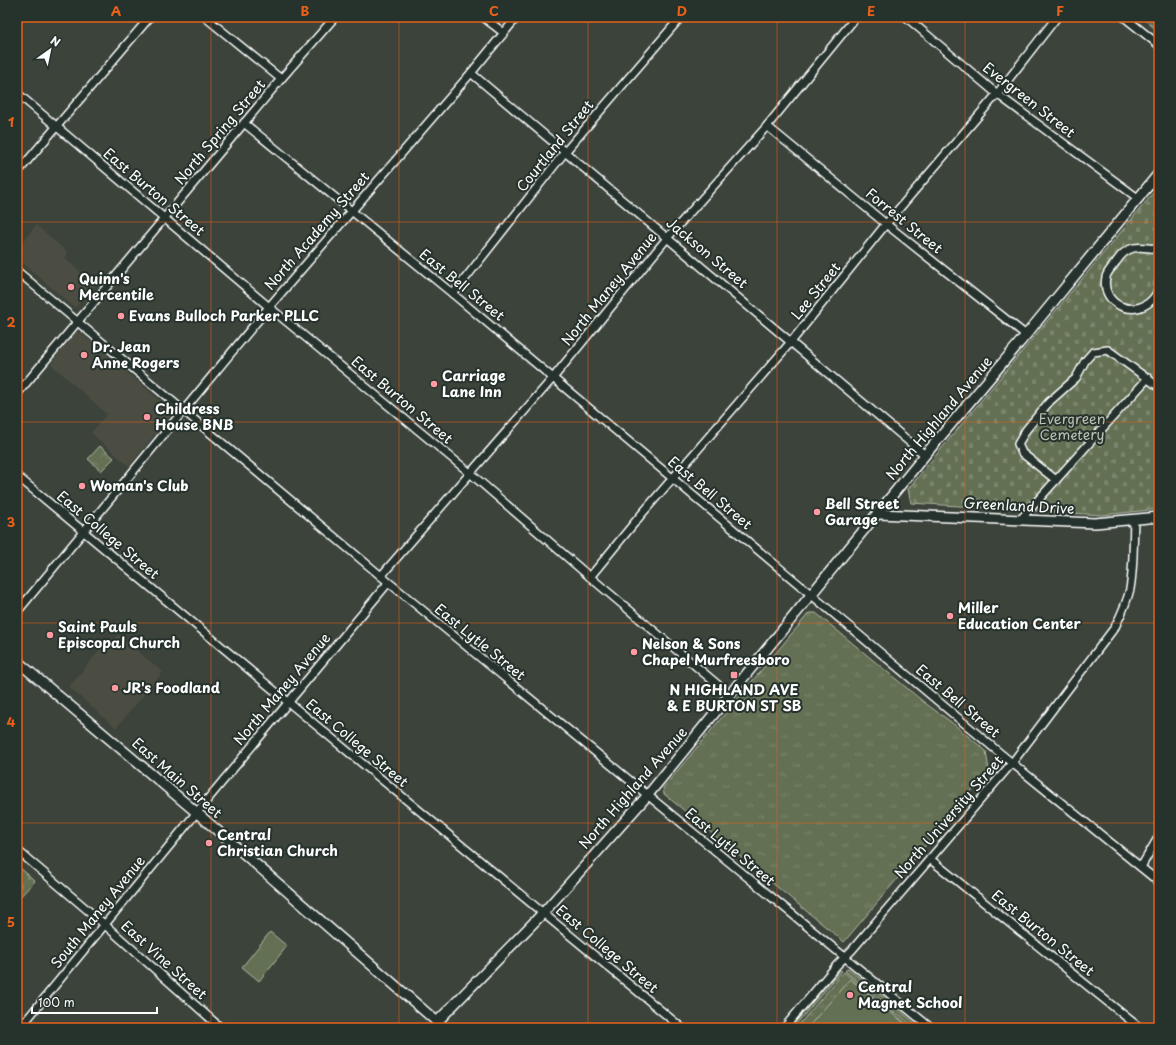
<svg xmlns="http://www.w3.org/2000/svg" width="1176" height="1045" viewBox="0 0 1176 1045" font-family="'Playpen Sans',sans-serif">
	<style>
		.built { fill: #4b4e43 }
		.grass { fill: url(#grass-tufts); stroke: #b1b8a8 }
		.forest { fill: url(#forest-crowns); stroke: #b1b8a8 }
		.cemetery { fill: url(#cemetery-stones); stroke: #b1b8a8 }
		.pitch { fill: #637052; stroke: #b1b8a8 }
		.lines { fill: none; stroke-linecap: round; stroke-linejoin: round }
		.street-casing { stroke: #fff; stroke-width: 10 }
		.secondary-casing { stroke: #fff; stroke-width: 12 }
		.street { stroke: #26332d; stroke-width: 7 }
		.secondary { stroke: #26332d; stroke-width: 9 }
		.grid { fill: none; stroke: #e96118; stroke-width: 1; stroke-opacity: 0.55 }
		.poi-dot { fill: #ff9aa2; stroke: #26332d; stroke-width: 1.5 }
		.labels { text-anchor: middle; stroke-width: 4; stroke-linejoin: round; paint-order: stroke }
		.street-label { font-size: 14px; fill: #fff; stroke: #26332d }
		.poi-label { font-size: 14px; font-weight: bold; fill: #fff; stroke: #26332d; text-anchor: start }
		.park-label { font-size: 14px; fill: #b9bfb1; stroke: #26332d }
		.neatline { fill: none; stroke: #e96118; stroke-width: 1.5 }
		.grid-label { font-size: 13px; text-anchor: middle; font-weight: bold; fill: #e96118 }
	</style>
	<defs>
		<pattern id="grass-tufts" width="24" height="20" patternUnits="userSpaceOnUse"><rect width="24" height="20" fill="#637052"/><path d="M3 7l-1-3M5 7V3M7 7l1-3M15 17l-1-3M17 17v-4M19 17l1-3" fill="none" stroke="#7a856c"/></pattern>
		<pattern id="forest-crowns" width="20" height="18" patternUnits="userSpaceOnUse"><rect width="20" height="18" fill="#637052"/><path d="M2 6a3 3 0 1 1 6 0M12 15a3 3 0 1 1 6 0" fill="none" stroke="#7a856c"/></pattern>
		<pattern id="cemetery-stones" width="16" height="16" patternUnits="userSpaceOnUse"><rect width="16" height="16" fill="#637052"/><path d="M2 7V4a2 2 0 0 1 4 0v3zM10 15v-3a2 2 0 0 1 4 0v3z" fill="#7a856c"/></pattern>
	</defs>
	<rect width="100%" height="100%" fill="#3c433a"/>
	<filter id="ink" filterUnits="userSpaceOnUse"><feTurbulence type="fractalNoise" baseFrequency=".025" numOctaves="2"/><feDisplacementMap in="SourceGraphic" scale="8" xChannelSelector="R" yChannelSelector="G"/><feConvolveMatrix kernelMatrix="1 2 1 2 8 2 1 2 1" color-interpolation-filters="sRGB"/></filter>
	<g filter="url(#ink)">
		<g class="built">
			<path d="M36,225L68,253L65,258L95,285L75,308L17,258V250Z"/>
			<path d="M75,332L81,333L173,412L129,466L91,433L107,414L51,364Z"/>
			<path d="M118,635L163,672L116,728L69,687L109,639L113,641Z"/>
		</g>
		<g class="grass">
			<path d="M809,613H816L925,703L951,722L986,751L989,770L844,942L664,794L663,788Z"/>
			<path d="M848,968L921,1028H915L845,971Z"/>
			<path d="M840,970L842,971L793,1028H790Z"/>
			<path d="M844,972L912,1028H796Z"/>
		</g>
		<g class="forest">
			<path d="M1141,17H1159V32Z"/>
			<path d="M100,446L114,458L101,471L88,459Z"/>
		</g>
		<g class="cemetery">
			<path d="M1159,186V509L1102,515L911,503L908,489Z"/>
			<path d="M17,865L35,881L17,900Z"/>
		</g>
		<g class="pitch">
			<path d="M270,932L287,946L259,981L242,967Z"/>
			<path d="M850,979L910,1028H811L809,1026Z"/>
		</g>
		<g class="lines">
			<g class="street-casing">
				<g id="street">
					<path d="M205,17L281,79"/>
					<path d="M483,17L504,33"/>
					<path d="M906,17L997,94L1139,199"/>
					<path d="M1124,17L1159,45"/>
					<path d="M471,73L925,455"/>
					<path d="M17,93L269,307L470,473L590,577L730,695"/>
					<path d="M244,123L453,294L1001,754L1159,882"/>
					<path d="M767,126L886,224L1026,335"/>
					<path d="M17,173L150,17"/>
					<path d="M1159,248L1157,249C1138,246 1127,245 1116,262C1113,266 1107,272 1106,277C1100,307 1139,320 1155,296C1158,293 1158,286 1159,281"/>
					<path d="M17,271L381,576L931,1028"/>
					<path d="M453,294L565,152L681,17"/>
					<path d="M17,394L281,79L335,17"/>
					<path d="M17,476L288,702L682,1028"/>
					<path d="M1056,480L1022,453L1018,444L1026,430L1049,402L1076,378L1085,361L1093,352L1108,350L1159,387"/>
					<path d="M1020,520L1148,378"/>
					<path d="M381,576L553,378L668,237L767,126L856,17"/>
					<path d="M590,577L640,516L791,342L886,224L997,94L1057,17"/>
					<path d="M17,612L269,307L471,73L517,17"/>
					<path d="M17,850L104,924L221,1028"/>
					<path d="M930,859L1140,1028"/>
					<path d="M1141,867L1159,836"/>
					<path d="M20,1028L202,806L388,583"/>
					<path d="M784,1028L837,965L852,950L1012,763L1115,627C1121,615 1127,602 1130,589C1134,566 1133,543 1134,520"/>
				</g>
			</g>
			<g class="secondary-casing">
				<g id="secondary">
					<path d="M878,514L1095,523L1159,517"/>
					<path d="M17,661L196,812L444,1028"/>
					<path d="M437,1022L543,913L647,796L925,455L1026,335L1159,173"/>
				</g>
			</g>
			<use href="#street" class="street"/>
			<use href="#secondary" class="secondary"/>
		</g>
	</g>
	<path class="grid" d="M211,17V1028M399,17V1028M588,17V1028M777,17V1028M965,17V1028M17,222H1159M17,422H1159M17,623H1159M17,823H1159"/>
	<g class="poi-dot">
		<circle cx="71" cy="287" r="4"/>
		<circle cx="121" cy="316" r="4"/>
		<circle cx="84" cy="355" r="4"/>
		<circle cx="434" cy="384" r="4"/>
		<circle cx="147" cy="417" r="4"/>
		<circle cx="82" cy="486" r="4"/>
		<circle cx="817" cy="512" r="4"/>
		<circle cx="950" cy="616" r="4"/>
		<circle cx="50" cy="635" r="4"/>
		<circle cx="634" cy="652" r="4"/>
		<rect x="730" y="671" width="8" height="8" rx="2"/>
		<circle cx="115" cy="688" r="4"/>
		<circle cx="209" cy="843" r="4"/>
		<circle cx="850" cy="995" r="4"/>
	</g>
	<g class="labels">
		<g class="street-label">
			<text transform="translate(1029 100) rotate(38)" y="5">Evergreen Street</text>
			<text transform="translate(220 132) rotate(-50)" y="5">North Spring Street</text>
			<text transform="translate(555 146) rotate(-51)" y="5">Courtland Street</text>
			<text transform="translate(154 192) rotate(40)" y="5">East Burton Street</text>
			<text transform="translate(904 221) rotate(39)" y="5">Forrest Street</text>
			<text transform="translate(317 231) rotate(-49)" y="5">North Academy Street</text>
			<text transform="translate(707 253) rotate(40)" y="5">Jackson Street</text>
			<text transform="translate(462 285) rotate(39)" y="5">East Bell Street</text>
			<text transform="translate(609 289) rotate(-51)" y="5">North Maney Avenue</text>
			<text transform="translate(816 291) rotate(-51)" y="5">Lee Street</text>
			<text transform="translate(402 400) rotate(40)" y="5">East Burton Street</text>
			<text transform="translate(939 418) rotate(-50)" y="5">North Highland Avenue</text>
			<text transform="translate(710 493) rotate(40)" y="5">East Bell Street</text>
			<text transform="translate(1019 506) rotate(3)" y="5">Greenland Drive</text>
			<text transform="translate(108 535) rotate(40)" y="5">East College Street</text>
			<text transform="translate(480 642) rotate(39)" y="5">East Lytle Street</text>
			<text transform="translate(282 689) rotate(-50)" y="5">North Maney Avenue</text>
			<text transform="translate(958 701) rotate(40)" y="5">East Bell Street</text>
			<text transform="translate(357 743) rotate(40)" y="5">East College Street</text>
			<text transform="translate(177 778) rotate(41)" y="5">East Main Street</text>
			<text transform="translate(633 788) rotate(-49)" y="5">North Highland Avenue</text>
			<text transform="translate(949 817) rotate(-49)" y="5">North University Street</text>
			<text transform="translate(730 847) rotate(40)" y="5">East Lytle Street</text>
			<text transform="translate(98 912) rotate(-51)" y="5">South Maney Avenue</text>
			<text transform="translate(1043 933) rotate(39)" y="5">East Burton Street</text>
			<text transform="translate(607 949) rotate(40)" y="5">East College Street</text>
			<text transform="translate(164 960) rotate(42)" y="5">East Vine Street</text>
		</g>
		<g class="poi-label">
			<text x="79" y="284">Quinn's<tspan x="79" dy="16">Mercentile</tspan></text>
			<text x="129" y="321">Evans Bulloch Parker PLLC</text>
			<text x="92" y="352">Dr. Jean<tspan x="92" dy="16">Anne Rogers</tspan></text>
			<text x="442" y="381">Carriage<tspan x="442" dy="16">Lane Inn</tspan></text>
			<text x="155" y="414">Childress<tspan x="155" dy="16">House BNB</tspan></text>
			<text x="90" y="491">Woman's Club</text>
			<text x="825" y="509">Bell Street<tspan x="825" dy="16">Garage</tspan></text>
			<text x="958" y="613">Miller<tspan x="958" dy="16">Education Center</tspan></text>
			<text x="58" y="632">Saint Pauls<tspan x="58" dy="16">Episcopal Church</tspan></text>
			<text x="642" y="649">Nelson &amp; Sons<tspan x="642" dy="16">Chapel Murfreesboro</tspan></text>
			<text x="123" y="693">JR's Foodland</text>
			<text x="734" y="695" text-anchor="middle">N HIGHLAND AVE<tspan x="734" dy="16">&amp; E BURTON ST SB</tspan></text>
			<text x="217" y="840">Central<tspan x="217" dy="16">Christian Church</tspan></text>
			<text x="858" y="992">Central<tspan x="858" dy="16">Magnet School</tspan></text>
		</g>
		<g class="park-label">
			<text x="1072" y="424">Evergreen<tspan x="1072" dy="16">Cemetery</tspan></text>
		</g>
	</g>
	<rect width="1176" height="1045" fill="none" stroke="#26332d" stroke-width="44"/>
	<g transform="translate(50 50) rotate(33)" stroke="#26332d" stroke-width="3" paint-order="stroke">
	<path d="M0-3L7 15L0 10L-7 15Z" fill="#ffffff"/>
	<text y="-6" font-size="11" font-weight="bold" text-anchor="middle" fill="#ffffff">N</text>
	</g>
	<path d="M32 1007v6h125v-6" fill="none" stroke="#ffffff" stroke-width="2"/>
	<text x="38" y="1007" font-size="12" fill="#ffffff" stroke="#26332d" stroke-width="3" paint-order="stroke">100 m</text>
	<rect x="22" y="22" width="1132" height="1001" class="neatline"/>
	<g class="grid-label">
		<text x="116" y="16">A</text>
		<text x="305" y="16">B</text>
		<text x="494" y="16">C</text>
		<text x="682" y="16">D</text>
		<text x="871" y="16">E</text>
		<text x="1060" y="16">F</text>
		<text x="11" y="127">1</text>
		<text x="11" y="327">2</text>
		<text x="11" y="527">3</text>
		<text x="11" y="727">4</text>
		<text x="11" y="927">5</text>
	</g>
</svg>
